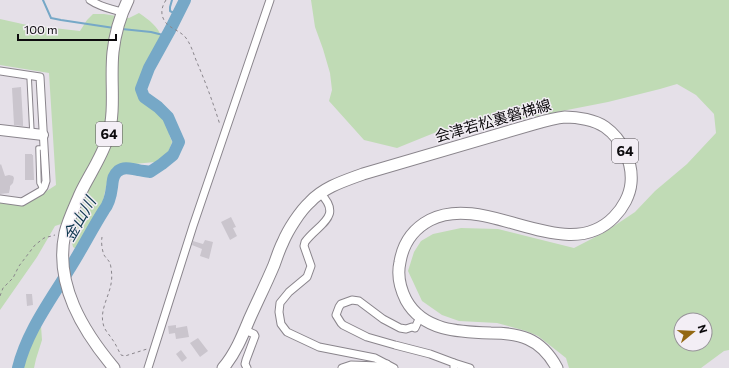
<svg xmlns="http://www.w3.org/2000/svg" width="729" height="368" viewBox="0 0 729 368" font-family="Commissioner,'Noto Sans JP',sans-serif">
	<style>
		.green { fill: #c0dbb5; fill-rule: evenodd }
		.lines { fill: none; stroke-linecap: round; stroke-linejoin: round }
		.stream { stroke: #76a8c7; stroke-width: 2 }
		.river { stroke: #76a8c7; stroke-width: 12 }
		.building { fill: #cac5cd }
		.lane-casing { stroke: #8a858c; stroke-width: 5.5 }
		.street-casing { stroke: #8a858c; stroke-width: 9 }
		.secondary-casing { stroke: #8a858c; stroke-width: 12 }
		.primary-casing { stroke: #8a858c; stroke-width: 13 }
		.path { stroke: #8a868c; stroke-width: 1; stroke-dasharray: 3 3; stroke-linecap: butt }
		.lane { stroke: #fff; stroke-width: 3.5 }
		.street { stroke: #fff; stroke-width: 7 }
		.secondary { stroke: #fff; stroke-width: 10 }
		.primary { stroke: #fff; stroke-width: 11 }
		.labels { text-anchor: middle; stroke-width: 3; stroke-linejoin: round; paint-order: stroke }
		.shield { fill: #f3eef5; stroke: #524f53; stroke-width: 1 }
		.shield-label { font-size: 14px; font-weight: bold; fill: #0d0b0e }
		.street-label { font-size: 15px; fill: #0d0b0e; stroke: #f3eef5 }
		.water-label { font-size: 16px; font-style: italic; fill: #0d384e; stroke: #f3eef5 }
	</style>
	<rect width="100%" height="100%" fill="#e5e0e8"/>
	<g class="green">
		<path d="M311,0H729V350L724,351L701,368H569L566,358L538,336L526,331L497,323L459,321L442,315L422,301L408,271L414,252L421,241L433,234L461,228L498,229L574,248L605,232L635,212L655,191L687,164L716,133L714,114L696,95L677,84L660,89L608,102L500,123L462,127L439,131L397,148L364,140L329,101L332,90L330,73L323,49L315,27ZM681,320H705V344H681Z"/>
		<path d="M139,13C149,20 158,26 162,38L158,48L143,76L142,94L147,104L160,113L164,117L170,127L169,134L172,142L168,153L161,159L155,162L134,164L118,168L107,182L102,206L97,221L90,245L85,249H76L73,247L67,222L55,226L37,257L0,310V202L25,205L56,185L49,73L0,65V19L27,25L80,31L87,20L93,14H104L129,18Z"/>
		<path d="M41,326L42,340L36,359L34,368H23L25,356Z"/>
	</g>
	<g class="lines">
		<g class="stream">
			<path d="M43,0L51,18L61,20L114,28"/>
			<path d="M172,0L170,7V11L178,15"/>
			<path d="M122,29L151,32L167,36"/>
		</g>
		<path class="river" d="M18,368C27,331 51,300 70,268C82,249 92,229 104,210C109,204 111,195 112,187C113,181 112,176 118,171C125,166 131,169 138,170C142,171 146,171 150,172L162,164L173,155L179,142L168,117L158,107L144,97L141,89L149,68L170,30L185,0"/>
	</g>
	<g class="building">
		<path d="M21,87L23,122V126L14,125L12,88Z"/>
		<path d="M25,154H32V155H33L34,180H25Z"/>
		<path d="M1,164L5,176L9,175L13,176L14,178L13,183L10,186V188L9,193L0,194V165Z"/>
		<path d="M231,217L236,227L233,228L237,236L230,240L221,222Z"/>
		<path d="M205,240L213,242L209,259L200,256L202,249L192,245L193,241L203,244Z"/>
		<path d="M26,294H32L33,305L27,306Z"/>
		<path d="M176,325V328L187,326L189,337L176,339L175,333L169,334L168,326Z"/>
		<path d="M198,338L208,351L200,357L190,343Z"/>
		<path d="M181,350L187,358L182,362L176,354Z"/>
	</g>
	<g class="lines">
		<g class="lane-casing">
			<g id="lane">
				<path d="M29,75L32,133"/>
				<path d="M42,189L39,183L38,148H44"/>
			</g>
		</g>
		<g class="street-casing">
			<g id="street">
				<path d="M90,0C100,7 111,9 122,12"/>
				<path d="M0,71L40,77L46,181L44,187L41,191L22,202L0,199"/>
				<path d="M320,193C344,217 318,224 305,242L304,246L311,266L307,277L289,292L280,303L279,312L281,324L287,332L319,347L375,358L394,368"/>
				<path d="M420,317L415,328L412,327L406,329L400,328L383,319L359,301L352,300L341,304L339,307L336,315L341,323L343,325L367,337L395,345L430,354L454,363V368"/>
				<path d="M245,330L254,334L255,336L246,360L245,364L247,368"/>
				<path d="M454,363L470,368"/>
				<path d="M148,368L193,226L270,0"/>
				<path d="M342,368L351,365L380,366L387,364"/>
			</g>
		</g>
		<g class="secondary-casing">
			<path id="secondary" d="M0,130L43,135"/>
		</g>
		<g class="primary-casing">
			<g id="primary">
				<path d="M114,368C83,331 54,284 65,233C68,220 75,206 80,194C89,175 102,157 108,137C116,109 110,80 113,52C115,34 120,16 128,0"/>
				<path d="M223,368C235,354 242,337 249,320C257,302 266,284 274,265C277,257 279,250 283,242C288,230 300,211 310,202C324,187 344,181 363,174L534,124C544,121 555,118 565,117C578,117 595,120 605,127C622,139 633,162 631,183C630,195 623,208 614,217C566,267 486,191 430,220C413,229 403,244 400,262C397,275 400,288 406,300C423,331 459,332 491,333C503,333 517,334 528,339C542,345 550,355 557,368"/>
			</g>
		</g>
		<g class="path">
			<path d="M166,0C162,6 160,13 164,20C169,29 180,30 186,38C191,45 193,52 196,60C205,81 213,102 220,125"/>
			<path d="M102,237C101,242 102,250 104,255C108,261 110,260 111,268C112,274 112,279 111,284C109,296 100,310 103,323C104,330 109,334 112,339C116,344 118,350 121,355L125,356L147,349"/>
			<path d="M0,296L3,288L13,278L19,266L35,245L44,238L55,235"/>
		</g>
		<use href="#lane" class="lane"/>
		<use href="#street" class="street"/>
		<use href="#secondary" class="secondary"/>
		<use href="#primary" class="primary"/>
	</g>
	<g class="labels">
		<g class="shield">
			<rect x="96" y="122" width="26" height="24" rx="3"/>
			<rect x="612" y="139" width="26" height="24" rx="3"/>
		</g>
		<g class="shield-label">
			<text x="109" y="139">64</text>
			<text x="625" y="156">64</text>
		</g>
		<g class="street-label">
			<text transform="translate(493 121) rotate(-16)" y="5">会津若松裏磐梯線</text>
		</g>
		<g class="water-label">
			<text transform="translate(79 219) rotate(-60)" y="6">金山川</text>
		</g>
	</g>
	<g transform="translate(693 332) rotate(72)"><circle r="19" fill="#f3eef5" stroke="#979399"/>
	<path d="M0-3L7 15L0 10L-7 15Z" fill="#936812"/>
	<text y="-6" font-size="11" font-weight="bold" text-anchor="middle" fill="#0d0b0e">N</text>
	</g>
	<path d="M18 34v6h98v-6" fill="none" stroke="#0d0b0e" stroke-width="2"/>
	<text x="24" y="34" font-size="12" fill="#0d0b0e" stroke="#f3eef5" stroke-width="3" paint-order="stroke">100 m</text>
</svg>
